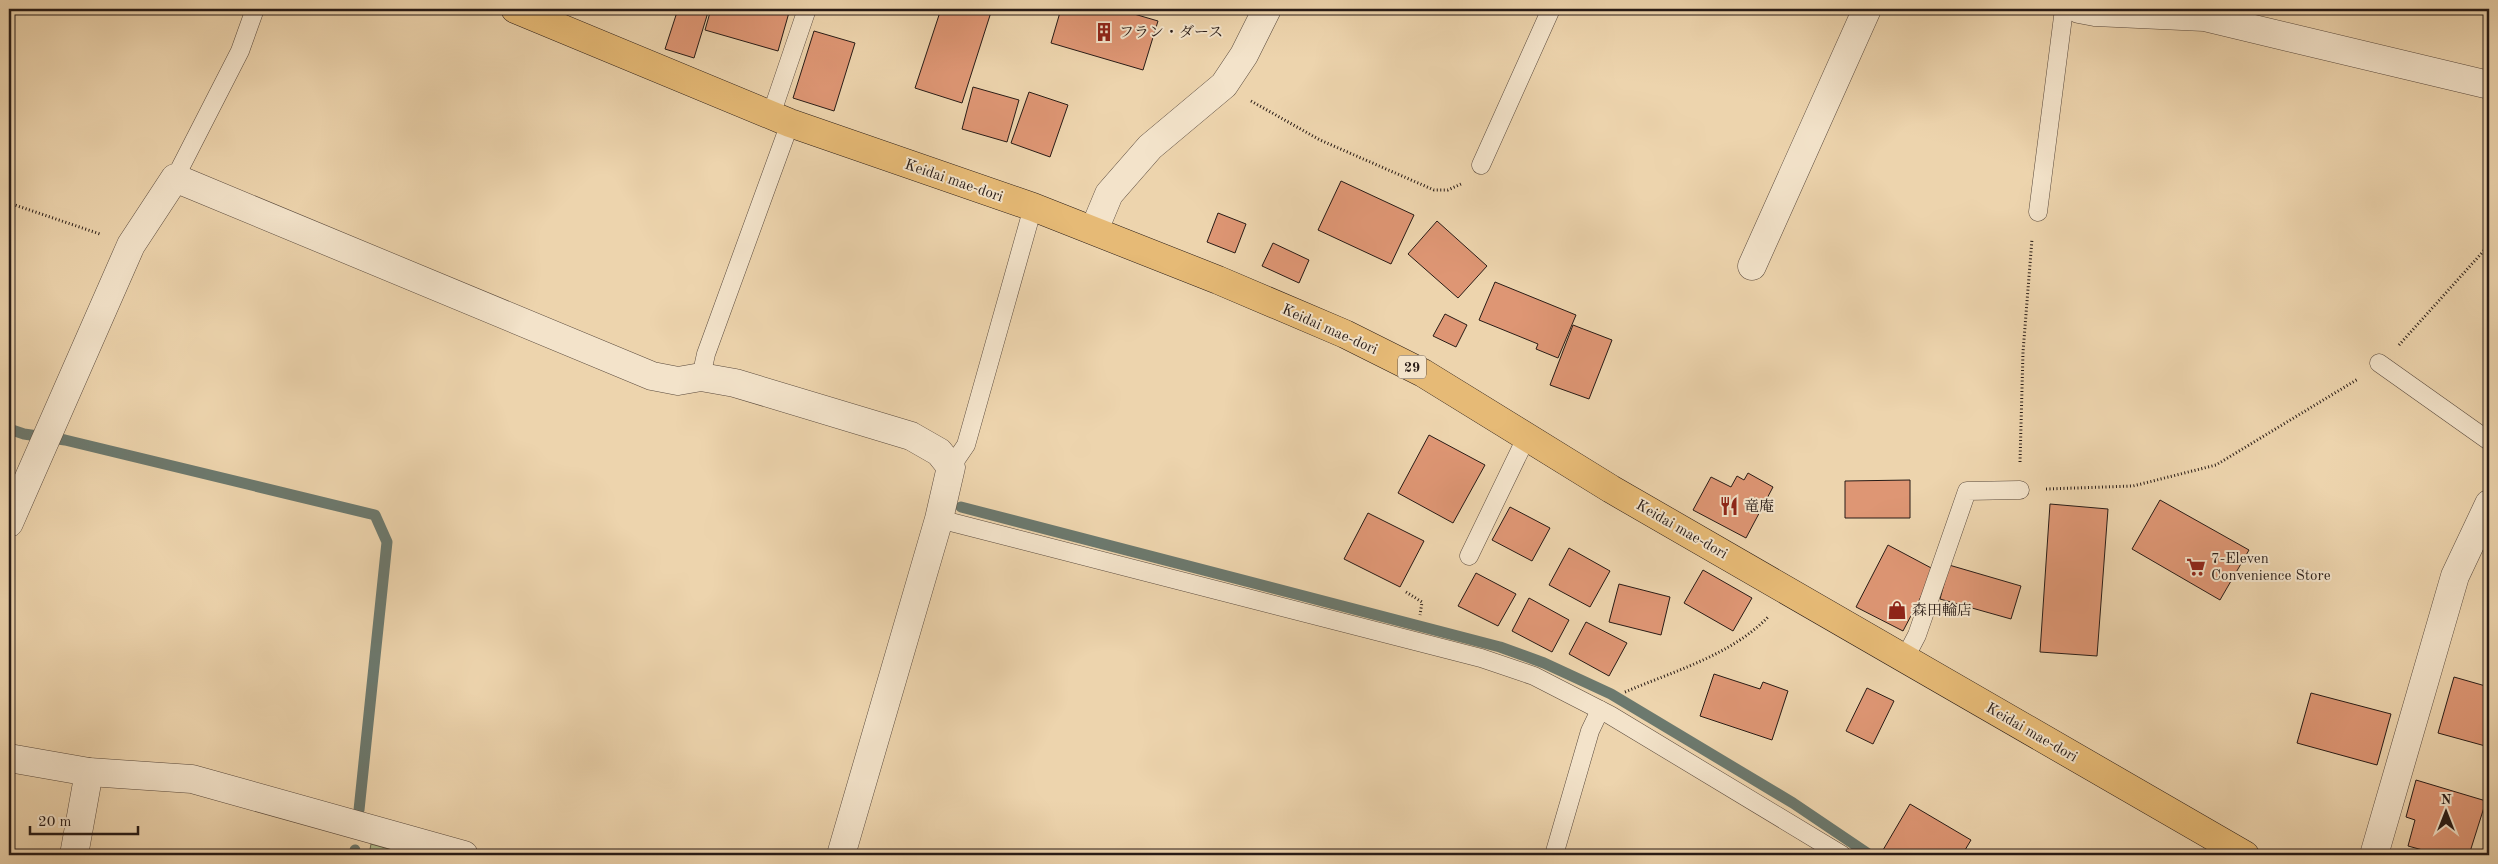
<svg xmlns="http://www.w3.org/2000/svg" width="2498" height="864" viewBox="0 0 2498 864" font-family="'Old Standard TT','Noto Serif JP',serif">
	<style>
		.green { fill: #b2be8f; stroke: #6d6c52 }
		.lines { fill: none; stroke-linecap: round; stroke-linejoin: round }
		.stream { stroke: #6c796e; stroke-width: 11 }
		.building { fill: #de9674; stroke: #281b16 }
		.service-casing { stroke: #59493c; stroke-width: 19 }
		.minor-casing { stroke: #59493c; stroke-width: 29 }
		.primary-casing { stroke: #281b16; stroke-width: 29 }
		.path { stroke: #281b16; stroke-width: 3; stroke-dasharray: 1 2.5; stroke-linecap: butt }
		.service { stroke: #f3e3ca; stroke-width: 18 }
		.minor { stroke: #f3e3ca; stroke-width: 28 }
		.primary { stroke: #e6ba76; stroke-width: 28 }
		.labels { text-anchor: middle; stroke-width: 4; stroke-linejoin: round; paint-order: stroke }
		.shield { fill: #f3e3ca; stroke: #65574c; stroke-width: 1 }
		.shield-label { font-size: 14px; font-weight: bold; fill: #281b16 }
		.poi-label { font-size: 15px; fill: #281b16; stroke: #f3e3ca; text-anchor: start }
		.street-label { font-size: 15px; fill: #281b16; stroke: #f3e3ca }
	</style>
	<rect width="100%" height="100%" fill="#edd4ad"/>
	<filter id="stains"><feTurbulence type="fractalNoise" baseFrequency=".004" numOctaves="4"/><feColorMatrix values="0 0 0 0 .2 0 0 0 0 .09 0 0 0 0 .02 0 0 0 .5 -.17"/></filter>
	<radialGradient id="worn" r=".72"><stop offset=".6" stop-color="#630" stop-opacity="0"/><stop offset="1" stop-color="#630" stop-opacity=".3"/></radialGradient>
	<path class="green" d="M371,844L411,855H369Z"/>
	<g class="lines">
		<g class="stream">
			<path d="M9,429L24,434L65,440L375,515L387,542L359,810"/>
			<path d="M961,507L1500,647L1544,663L1611,694L1793,803L1870,855"/>
			<path d="M354,855L355,850"/>
		</g>
	</g>
	<g class="building">
		<path d="M678,9H709L694,58L665,49Z"/>
		<path d="M711,9H790L778,51L705,30Z"/>
		<path d="M941,9H992L962,103L915,88Z"/>
		<path d="M1061,9H1117L1158,21L1143,70L1051,43Z"/>
		<path d="M814,31L855,43L834,111L793,98Z"/>
		<path d="M973,87L1019,100L1007,142L962,129Z"/>
		<path d="M1029,92L1068,105L1050,157L1011,143Z"/>
		<path d="M1341,181L1414,215L1391,264L1318,230Z"/>
		<path d="M1218,213L1246,224L1235,253L1207,242Z"/>
		<path d="M1437,221L1487,266L1458,298L1408,254Z"/>
		<path d="M1273,243L1309,260L1299,283L1262,266Z"/>
		<path d="M1495,282L1576,315L1558,358L1536,349L1538,344L1479,320Z"/>
		<path d="M1445,314L1467,325L1456,347L1433,336Z"/>
		<path d="M1573,325L1612,340L1589,399L1550,385Z"/>
		<path d="M1429,435L1485,465L1453,523L1398,493Z"/>
		<path d="M1748,473L1773,487L1746,538L1693,510L1711,477L1731,487L1737,476L1744,480Z"/>
		<path d="M1910,480V518H1845V481Z"/>
		<path d="M2160,500L2249,550L2220,600L2132,549Z"/>
		<path d="M2050,504L2108,509L2097,656L2040,652Z"/>
		<path d="M1510,507L1550,528L1532,561L1492,540Z"/>
		<path d="M1368,513L1424,541L1400,587L1344,559Z"/>
		<path d="M1888,545L1935,570L1903,631L1856,607Z"/>
		<path d="M1569,548L1610,571L1590,607L1549,585Z"/>
		<path d="M1949,565L2021,586L2011,619L1940,599Z"/>
		<path d="M1703,570L1752,598L1733,631L1684,603Z"/>
		<path d="M1476,573L1516,594L1498,626L1458,606Z"/>
		<path d="M1619,584L1670,597L1661,635L1609,622Z"/>
		<path d="M1529,598L1569,620L1552,652L1512,631Z"/>
		<path d="M1586,622L1627,643L1609,676L1569,654Z"/>
		<path d="M1714,674L1760,689L1763,682L1788,691L1772,740L1700,716Z"/>
		<path d="M2454,677L2489,687V747L2438,733Z"/>
		<path d="M1867,688L1894,701L1873,744L1846,731Z"/>
		<path d="M2311,693L2391,714L2377,765L2297,743Z"/>
		<path d="M2416,780L2486,801L2469,855H2441L2408,846L2415,820L2406,817Z"/>
		<path d="M1910,804L1971,840L1962,855H1891L1883,850Z"/>
	</g>
	<g class="lines">
		<g class="service-casing">
			<g id="service">
				<path d="M771,115L807,9"/>
				<path d="M1481,165L1551,9"/>
				<path d="M175,178L240,51L255,9"/>
				<path d="M2038,212L2064,9"/>
				<path d="M2379,363L2489,441"/>
				<path d="M701,377L706,354L790,123"/>
				<path d="M951,467L966,445L1033,207"/>
				<path d="M939,519L1481,658L1534,676L1610,715L1842,855"/>
				<path d="M1469,556L1527,436"/>
				<path d="M1905,658L1917,635L1967,491L2020,490"/>
				<path d="M1554,855L1590,731L1600,710"/>
			</g>
		</g>
		<g class="minor-casing">
			<g id="minor">
				<path d="M2079,9L2095,12L2204,17L2489,85"/>
				<path d="M1094,230L1109,194L1150,147L1224,85L1244,55L1267,9"/>
				<path d="M1752,266L1867,9"/>
				<path d="M9,523L131,245L175,178L652,376L678,381L701,377L735,383L911,436L939,452L951,467L939,519L841,855"/>
				<path d="M9,758L89,772L192,779L464,855"/>
				<path d="M74,855L89,772"/>
				<path d="M2374,855L2455,576L2489,504"/>
			</g>
		</g>
		<g class="primary-casing">
			<path id="primary" d="M515,9L790,123L1033,207L1218,280L1345,334L1423,373L1611,489L2245,855"/>
		</g>
		<g class="path">
			<path d="M1251,101L1320,140L1434,190H1448L1461,184"/>
			<path d="M9,203L100,234"/>
			<path d="M2399,345L2489,245"/>
			<path d="M2020,462L2023,352L2032,239"/>
			<path d="M2046,489L2133,486L2216,465L2358,379"/>
			<path d="M1406,592L1422,602L1420,615"/>
			<path d="M1625,692C1674,671 1732,655 1769,616"/>
		</g>
		<use href="#service" class="service"/>
		<use href="#minor" class="minor"/>
		<use href="#primary" class="primary"/>
	</g>
	<defs>
		<g id="building-bare" transform="scale(1.5)"><path d="M-4-6H4V6H1V3H-1V6H-4ZM-2.5-4.3h1.7v1.8h-1.7ZM.8-4.3h1.7v1.8H.8ZM-2.5-1h1.7V.8h-1.7ZM.8-1h1.7V.8H.8Z" fill="#8f2418" stroke="#f3e3ca" stroke-width="2.5" paint-order="stroke"/></g>
		<g id="restaurant-bare" transform="scale(1.5)"><path d="M-5-6h1v4h1v-4h1v4h1v-4h1v5L-1.5 .5V6h-2V.5L-5-1ZM5-6V6H3V1.5H1.5Q1.5-4 5-6Z" fill="#8f2418" stroke="#f3e3ca" stroke-width="2.5" paint-order="stroke"/></g>
		<g id="supermarket-bare" transform="scale(1.5)"><path d="M-6-5.5h2.5l.6 2H6L4.5 2H-2.5L-4.4-4H-6ZM-1.5 3.2a1.3 1.3 0 1 0 .1 0ZM3 3.2a1.3 1.3 0 1 0 .1 0Z" fill="#8f2418" stroke="#f3e3ca" stroke-width="2.5" paint-order="stroke"/></g>
		<g id="shop-bare" transform="scale(1.5)"><path d="M-5-2.5h2.3a2.7 3.5 0 0 1 5.4 0H5L5.5 6h-11ZM-1.5-2.5h3a1.5 2.3 0 0 0-3 0Z" fill="#8f2418" stroke="#f3e3ca" stroke-width="2.5" paint-order="stroke"/></g>
	</defs>
	<g fill-rule="evenodd">
		<use href="#building-bare" x="1104" y="32"/>
		<use href="#restaurant-bare" x="1729" y="506"/>
		<use href="#supermarket-bare" x="2196" y="567"/>
		<use href="#shop-bare" x="1897" y="610"/>
	</g>
	<g class="labels">
		<rect class="shield" x="1398" y="355.5" width="28" height="23" rx="4"/>
		<g class="shield-label">
			<text x="1412" y="372">29</text>
		</g>
		<g class="poi-label">
			<text x="1119" y="37">フラン・ダース</text>
			<text x="1744" y="511">竜庵</text>
			<text x="2211" y="563">7-Eleven<tspan x="2211" dy="17">Convenience Store</tspan></text>
			<text x="1912" y="615">森田輪店</text>
		</g>
		<g class="street-label">
			<text transform="translate(954 180) rotate(19)" y="5">Keidai mae-dori</text>
			<text transform="translate(1330 329) rotate(24)" y="5">Keidai mae-dori</text>
			<text transform="translate(1682 529) rotate(30)" y="5">Keidai mae-dori</text>
			<text transform="translate(2032 732) rotate(30)" y="5">Keidai mae-dori</text>
		</g>
	</g>
	<rect width="2498" height="864" fill="none" stroke="#edd4ad" stroke-width="30"/>
	<rect x="10" y="10" width="2478" height="844" fill="none" stroke="#281b16" stroke-width="2.5"/>
	<rect x="15" y="15" width="2468" height="834" fill="none" stroke="#281b16"/>
	<g transform="translate(2446 812)" stroke="#f3e3ca" stroke-width="4" paint-order="stroke">
	<path d="M0-4L9 19L0 12L-9 19Z" fill="#281b16"/>
	<text y="-8" font-size="14" font-weight="bold" text-anchor="middle" fill="#281b16">N</text>
	</g>
	<path d="M30 826v8h108v-8" fill="none" stroke="#281b16" stroke-width="2.5"/>
	<text x="38" y="826" font-size="15" fill="#281b16" stroke="#f3e3ca" stroke-width="4" paint-order="stroke">20 m</text>
	<rect width="100%" height="100%" filter="url(#stains)"/>
	<rect width="100%" height="100%" fill="url(#worn)"/>
</svg>
